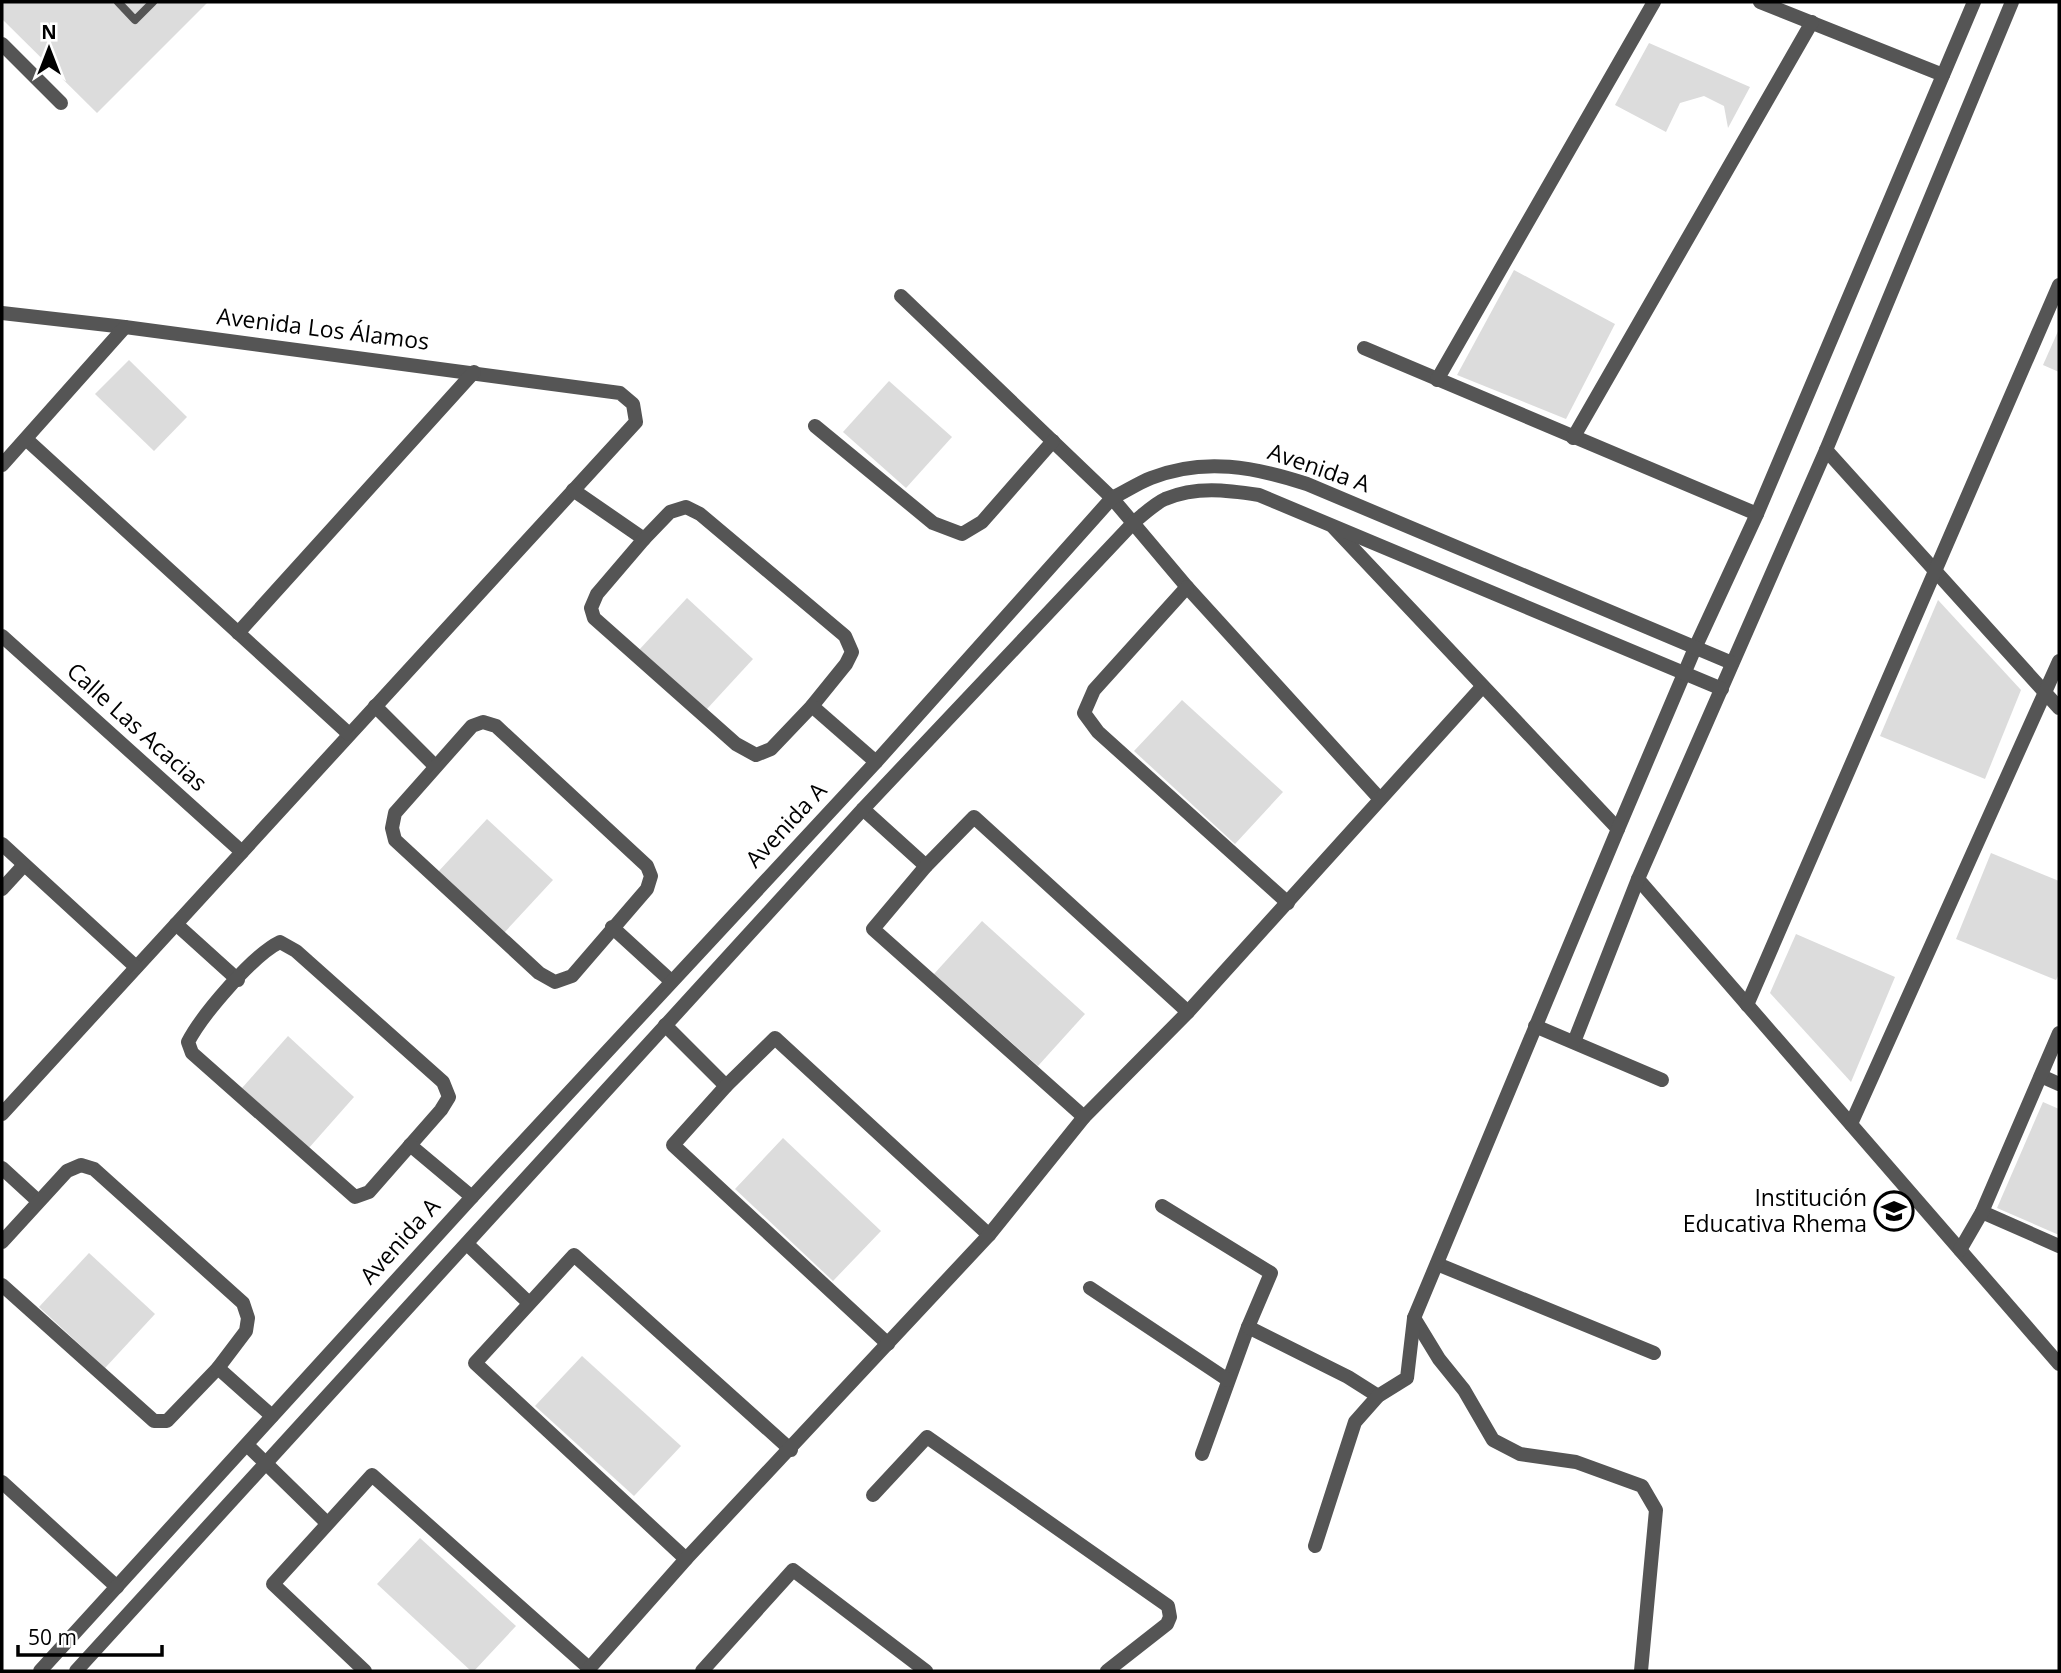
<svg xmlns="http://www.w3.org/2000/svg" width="2061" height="1673" viewBox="0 0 2061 1673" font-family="'Open Sans',sans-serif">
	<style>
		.green { fill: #dcdcdc }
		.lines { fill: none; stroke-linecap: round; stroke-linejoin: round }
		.lane { stroke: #555; stroke-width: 8 }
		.street { stroke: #555; stroke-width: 14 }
		.labels { text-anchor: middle; stroke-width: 7; stroke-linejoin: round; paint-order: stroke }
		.street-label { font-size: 23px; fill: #000; stroke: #fff }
		.poi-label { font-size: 23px; fill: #000; stroke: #fff; text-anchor: end }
	</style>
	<rect width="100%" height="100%" fill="#fff"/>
	<g class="green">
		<path d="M2,2H208L97,113L2,19Z"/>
		<path d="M1649,43L1750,87L1728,128L1724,106L1704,96L1680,103L1666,132L1615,105Z"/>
		<path d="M1514,270L1615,324L1566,419L1457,375Z"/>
		<path d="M2059,329V372L2043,365Z"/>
		<path d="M129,360L187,417L154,451L95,394Z"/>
		<path d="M889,381L952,437L906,488L843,432Z"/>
		<path d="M687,598L753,659L706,710L639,650Z"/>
		<path d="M1938,600L2021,690L1985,779L1880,736Z"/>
		<path d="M1182,700L1283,792L1235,844L1134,751Z"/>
		<path d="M487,819L553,880L503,934L437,873Z"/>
		<path d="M1991,853L2059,881V974L2056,980L1956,939Z"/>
		<path d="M982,921L1085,1014L1038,1066L934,974Z"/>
		<path d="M1796,934L1895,977L1851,1082L1770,993Z"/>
		<path d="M288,1036L354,1097L308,1149L242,1088Z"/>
		<path d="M2043,1102L2059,1109V1235L1997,1208Z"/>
		<path d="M783,1138L881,1231L833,1281L735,1189Z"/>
		<path d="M89,1253L155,1314L105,1368L39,1307Z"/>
		<path d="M582,1356L681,1446L634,1496L535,1406Z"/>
		<path d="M420,1538L516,1626L474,1671H471L377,1584Z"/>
	</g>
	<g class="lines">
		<path class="lane" d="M118,2L135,20L153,2"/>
		<g class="street">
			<path d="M1760,2L1943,75"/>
			<path d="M2,44L61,103"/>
			<path d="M901,296L1112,498L1187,587L1380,799"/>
			<path d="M2,313L125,327L620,393L633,404L636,422L2,1114"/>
			<path d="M1364,348L1757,514"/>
			<path d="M1437,380L1654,2"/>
			<path d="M815,426L933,523L962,534L982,522L1053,441"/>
			<path d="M1573,438L1812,22"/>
			<path d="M26,439L349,734"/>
			<path d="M1826,450L2059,708"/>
			<path d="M2,465L125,327"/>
			<path d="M573,490L644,539"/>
			<path d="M686,507L700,514L845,636L852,652L846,664L812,706L771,749L756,755L736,744L594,618L591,608L597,594L644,539L670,512Z"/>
			<path d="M1334,528L1618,829"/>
			<path d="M1187,587L1094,690L1084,713L1098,732L1288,903"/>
			<path d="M238,633L474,372"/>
			<path d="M2,636L242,852"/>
			<path d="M375,706L435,766"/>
			<path d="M812,706L876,762"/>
			<path d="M483,722L496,726L647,866L651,876L647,889L572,976L555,982L539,973L395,840L392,828L395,813L472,726Z"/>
			<path d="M863,809L926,866"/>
			<path d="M2,844L136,967"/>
			<path d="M1638,879L2059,1364"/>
			<path d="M2,889L24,865"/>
			<path d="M176,924L238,980"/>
			<path d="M612,927L671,981"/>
			<path d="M280,942L296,951L443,1082L449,1097L441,1110L369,1192L355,1197L192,1053L188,1042C202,1015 253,955 280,942Z"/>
			<path d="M1747,1005L2059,285"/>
			<path d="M665,1025L726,1086"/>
			<path d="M1535,1026L1662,1080"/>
			<path d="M1574,1042L1638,879L1826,450L2012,2"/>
			<path d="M2041,1076L2059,1084"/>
			<path d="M1084,1117L873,929L926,866L974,817L1188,1012"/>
			<path d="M1851,1124L2059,661"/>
			<path d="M410,1145L472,1197"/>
			<path d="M2,1168L38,1201"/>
			<path d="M1162,1206L1271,1273L1248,1327L1202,1454"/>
			<path d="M1982,1212L2059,1246"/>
			<path d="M2,1242L67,1171L81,1165L94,1169L243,1303L248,1318L246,1331L218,1368L167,1421H154L2,1285"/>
			<path d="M467,1244L529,1303"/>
			<path d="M1960,1250L1982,1212L2059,1033"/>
			<path d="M1437,1264L1654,1353"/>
			<path d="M1090,1288L1228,1380"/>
			<path d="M1414,1318L1439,1359L1464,1390L1493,1440L1520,1454L1576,1462L1642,1486L1656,1510L1641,1671"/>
			<path d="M1248,1327L1348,1377L1378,1396"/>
			<path d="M888,1344L673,1145L726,1086L775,1038L989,1235"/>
			<path d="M218,1368L272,1416"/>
			<path d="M247,1445L327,1523"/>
			<path d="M2,1482L117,1587"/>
			<path d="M873,1495L927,1437L1168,1606L1170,1617L1167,1624L1107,1671"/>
			<path d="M1315,1546L1355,1422L1378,1396L1407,1378L1414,1318L1618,829L1695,648L1757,514L1974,2"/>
			<path d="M686,1559L475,1363L574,1255L791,1450"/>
			<path d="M40,1671L472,1197L876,762L1112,498C1125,492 1138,483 1151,478C1204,457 1255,467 1307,484L1732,663"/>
			<path d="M76,1671L863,809L1134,522C1143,515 1154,504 1165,499C1196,486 1227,490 1259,495L1722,689"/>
			<path d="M365,1671L273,1584L372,1475L590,1669"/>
			<path d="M587,1671L686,1559L989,1235L1084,1117L1188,1012L1482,687"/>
			<path d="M702,1671L793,1570L926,1671"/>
		</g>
	</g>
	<defs>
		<g id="school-ring" transform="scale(2.0125)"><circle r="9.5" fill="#fff" stroke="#000" stroke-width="1.5"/><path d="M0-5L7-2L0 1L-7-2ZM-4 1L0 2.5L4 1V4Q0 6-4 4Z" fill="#000"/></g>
	</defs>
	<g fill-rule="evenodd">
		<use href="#school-ring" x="1894" y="1211"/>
	</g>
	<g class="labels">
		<g class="street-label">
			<text transform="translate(323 329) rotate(7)" y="8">Avenida Los Álamos</text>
			<text transform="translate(1319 468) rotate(19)" y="8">Avenida A</text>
			<text transform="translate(137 727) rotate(42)" y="8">Calle Las Acacias</text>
			<text transform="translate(786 825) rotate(-47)" y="8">Avenida A</text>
			<text transform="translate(400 1241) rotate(-48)" y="8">Avenida A</text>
		</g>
		<g class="poi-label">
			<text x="1867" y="1206">Institución<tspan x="1867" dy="26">Educativa Rhema</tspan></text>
		</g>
	</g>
	<rect width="2061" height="1673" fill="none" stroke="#000000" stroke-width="7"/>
	<g transform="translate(49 49)" stroke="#ffffff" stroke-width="5" paint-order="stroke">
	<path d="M0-5L12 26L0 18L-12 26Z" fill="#000000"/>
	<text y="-10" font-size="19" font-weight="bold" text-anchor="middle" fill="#000000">N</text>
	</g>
	<path d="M18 1645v10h144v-10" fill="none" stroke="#000000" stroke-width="3.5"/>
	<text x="28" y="1645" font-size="21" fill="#000000" stroke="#ffffff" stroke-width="5" paint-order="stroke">50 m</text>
</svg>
